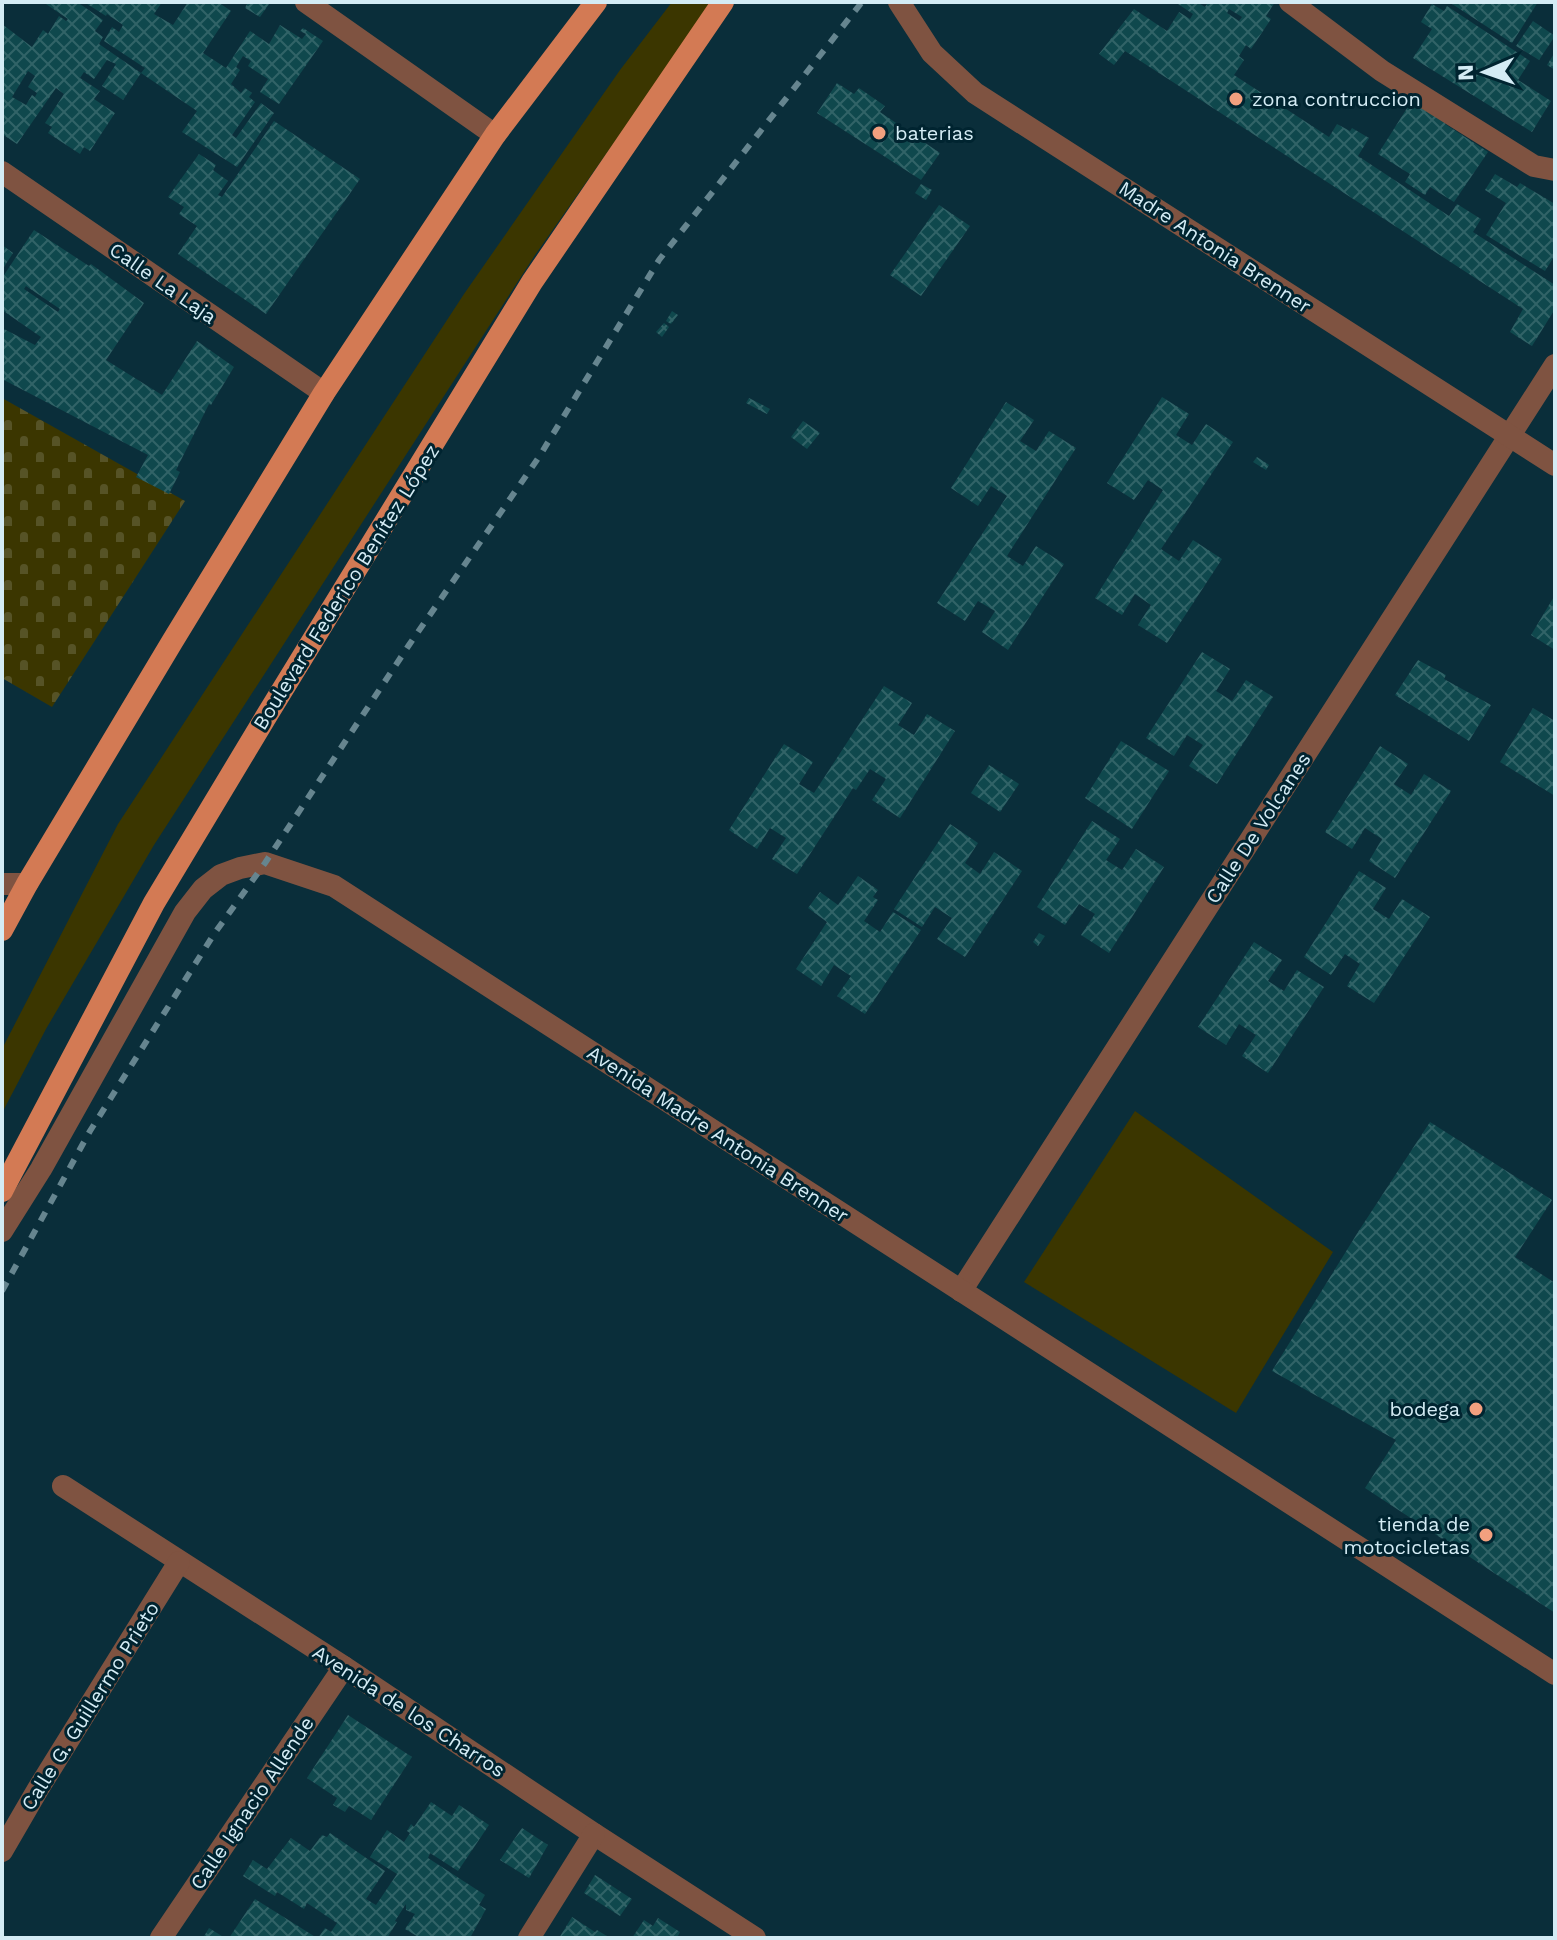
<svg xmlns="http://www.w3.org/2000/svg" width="1557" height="1940" viewBox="0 0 1557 1940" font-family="'Work Sans',sans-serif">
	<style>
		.green { fill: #3b3600 }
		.cemetery { fill: url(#cemetery-stones) }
		.building { fill: url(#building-cross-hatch); fill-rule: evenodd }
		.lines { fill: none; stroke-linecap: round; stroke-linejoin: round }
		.minor { stroke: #7f5341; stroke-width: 22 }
		.tertiary { stroke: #7f5341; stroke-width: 22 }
		.primary { stroke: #d37a54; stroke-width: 22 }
		.rail { stroke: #66858f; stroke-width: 6; stroke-dasharray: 10 10; stroke-linecap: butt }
		.poi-dot { fill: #f2a07f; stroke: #002430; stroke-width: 3 }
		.labels { text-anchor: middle; stroke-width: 6; stroke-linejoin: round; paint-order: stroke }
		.poi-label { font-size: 20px; fill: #d4ecf5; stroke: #002430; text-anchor: start }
		.street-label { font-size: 20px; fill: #d4ecf5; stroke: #002430 }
	</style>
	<defs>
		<pattern id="cemetery-stones" width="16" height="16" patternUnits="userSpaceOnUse" patternTransform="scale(2)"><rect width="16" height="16" fill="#3b3600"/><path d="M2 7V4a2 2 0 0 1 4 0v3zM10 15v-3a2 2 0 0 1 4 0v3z" fill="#565326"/></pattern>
		<pattern id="building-cross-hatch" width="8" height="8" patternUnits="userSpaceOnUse" patternTransform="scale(2)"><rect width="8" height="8" fill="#0f484d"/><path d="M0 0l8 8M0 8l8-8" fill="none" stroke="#316367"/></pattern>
	</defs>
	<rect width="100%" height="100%" fill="#0a2e3a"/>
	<g class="green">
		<path d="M672,2H713L535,255L154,845L46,1029L2,1113V1049L118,824L464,294L620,70Z"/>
		<path d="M1135,1111L1333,1252L1236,1413L1024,1282Z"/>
	</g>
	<path class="cemetery" d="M2,398L185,501L52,707L2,678Z"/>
	<g class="building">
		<path d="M43,2H82L80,4L103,20L95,31L103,37L99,44L141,73L123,100L102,86L116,64L107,60L94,79L84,72L80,78L100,91L94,99L115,113L90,151L84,147L80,154L48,133L52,127L45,123L64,94L56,88L17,144L2,134V24L32,47L43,30L48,34L59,16L66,21L68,19ZM28,71L35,76L28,87L37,93L35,97L32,95L26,105L12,97Z"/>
		<path d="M84,2H162L154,14L173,25L188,2H218L231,11L203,53L226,68L250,31L269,44L280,25L302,39L306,34L300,31L303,28L323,41L279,104L260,92L268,79L248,66L251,61L243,56L236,67L240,70L231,84L241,93L245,88L252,93L249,97L255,102L232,135L236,138L261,103L274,113L237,167L182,132L197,111L141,73L145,68L104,41L112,27L119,32L123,25L107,14L106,16Z"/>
		<path d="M248,2H266L269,4L260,17L245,8Z"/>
		<path d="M1179,2H1197L1205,7L1208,2H1275L1266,16L1271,19L1251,49L1246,45L1239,56L1244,60L1234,75L1329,137L1337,124L1350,131L1352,128L1369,138L1358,156L1449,216L1457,204L1481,219L1473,232L1555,285V309L1532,346L1510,332L1523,309L1125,51L1114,65L1099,54L1134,9L1167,31L1179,12L1190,19L1193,14L1178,4ZM1229,9L1242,17L1239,21L1227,13Z"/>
		<path d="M1449,2H1538L1512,43Z"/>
		<path d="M1432,4L1444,11L1447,6L1530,61L1518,80L1551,101L1532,132L1413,58L1432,29L1421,22Z"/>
		<path d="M1533,21L1555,36L1539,60L1516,46Z"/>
		<path d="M1555,52V70L1547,65Z"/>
		<path d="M837,83L854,94L859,88L885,106L880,112L940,153L921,180L817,113Z"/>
		<path d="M1416,94L1450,116L1445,124L1488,152L1454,202L1430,187L1425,195L1405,182L1410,174L1378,154Z"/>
		<path d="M274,121L360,179L266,314L178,254L197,226L179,214L184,207L168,197L199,154L216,165L213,170L228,181L218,195L222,197Z"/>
		<path d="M1495,174L1517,187L1520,183L1555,204V255L1545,271L1486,235L1506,203L1485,190Z"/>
		<path d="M921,184L932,190L926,200L915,193Z"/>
		<path d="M939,205L970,226L921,296L890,275Z"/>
		<path d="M34,230L89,266L91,264L144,303L106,360L162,395L197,341L234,367L211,405L209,404L176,470L180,472L169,494L136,477L148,455L2,379V328L35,345L41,337L2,310V278ZM26,286L60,309L58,312L24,289Z"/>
		<path d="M2,245L13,253L2,270Z"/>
		<path d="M672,311L678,315L671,324L666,321Z"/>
		<path d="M664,323L669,327L662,337L656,332Z"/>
		<path d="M1162,397L1189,414L1176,435L1192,445L1206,424L1233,442L1161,549L1179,561L1193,540L1222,559L1167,643L1138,625L1151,605L1135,594L1122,615L1095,598L1163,490L1148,480L1134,500L1107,483Z"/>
		<path d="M749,398L770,409L767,414L746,403Z"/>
		<path d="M1006,402L1034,420L1020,441L1036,451L1049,431L1076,448L1007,556L1023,566L1036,546L1064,564L1008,650L982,632L995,611L978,601L965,621L937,603L1007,496L991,486L978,506L951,488Z"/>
		<path d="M803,421L820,433L807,449L791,437Z"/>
		<path d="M1257,457L1269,465L1266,470L1253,462Z"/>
		<path d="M1555,595V650L1531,635Z"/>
		<path d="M1202,652L1230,669L1216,691L1232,701L1246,680L1273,697L1217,784L1189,766L1203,745L1187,735L1174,756L1146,738Z"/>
		<path d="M1418,660L1446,675L1444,679L1491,705L1469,741L1395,695Z"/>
		<path d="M884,686L912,703L898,725L914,735L927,714L955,731L900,818L872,800L886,779L870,769L856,790L853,788L797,874L772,859L786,838L770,828L757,849L729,830L784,744L813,762L799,784L814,793Z"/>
		<path d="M1533,708L1555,721V796L1500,762Z"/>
		<path d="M1121,741L1169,771L1132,829L1085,798Z"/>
		<path d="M1380,746L1408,764L1394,784L1411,795L1424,774L1451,791L1395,878L1369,861L1382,839L1365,828L1352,849L1325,832Z"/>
		<path d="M989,765L1019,784L1000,812L971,793Z"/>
		<path d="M1092,821L1120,839L1106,860L1122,870L1136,849L1164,867L1109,953L1081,935L1095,914L1079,904L1065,925L1037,907Z"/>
		<path d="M950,824L978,843L965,863L980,874L994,852L1022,871L965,957L937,939L952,918L935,907L922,927L894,909Z"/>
		<path d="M1359,871L1386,888L1373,909L1389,919L1402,899L1430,917L1374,1003L1347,986L1360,964L1345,954L1331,975L1304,957Z"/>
		<path d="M858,876L878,890L873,897L878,900L864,921L880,932L893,912L921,930L865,1014L837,996L851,976L834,965L821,986L796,969L827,922L808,908L820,892L838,905Z"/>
		<path d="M1039,933L1045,936L1038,946L1033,942Z"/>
		<path d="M1254,942L1282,960L1268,981L1284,991L1297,970L1324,987L1268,1073L1242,1056L1256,1035L1239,1024L1226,1045L1198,1027Z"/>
		<path d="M1430,1122L1552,1200L1515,1257L1555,1283V1613L1365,1488L1396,1440L1272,1371L1358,1232Z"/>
		<path d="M348,1715L412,1757L371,1820L349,1806L345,1812L333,1805L337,1798L307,1778Z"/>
		<path d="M431,1802L452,1816L459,1805L489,1825L458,1871L430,1853L428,1858L485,1895L479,1905L486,1909L470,1938H420L405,1929L415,1914L406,1910V1904L395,1921L397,1922L387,1938H362L357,1935L355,1938H318L325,1928L331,1932L337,1923L307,1903L304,1909L277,1892L275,1896L243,1876L253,1860L267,1869L291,1838L310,1851L322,1835L327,1837L330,1833L385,1871L366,1899L376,1905L397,1874L370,1857L387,1830L404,1842L410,1833L407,1831L411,1824L414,1827Z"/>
		<path d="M522,1828L548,1845L529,1878L500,1860Z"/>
		<path d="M595,1875L632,1899L620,1916L584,1893Z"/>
		<path d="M255,1899L317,1938H229Z"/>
		<path d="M572,1917L595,1932L597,1930L610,1938H559Z"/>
		<path d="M658,1918L680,1932L678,1936L681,1938H632L644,1920L653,1926Z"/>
		<path d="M209,1928L225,1938H203Z"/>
	</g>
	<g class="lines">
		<g class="minor">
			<path d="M306,2L495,135"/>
			<path d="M1290,2L1382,71L1534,166L1555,170"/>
			<path d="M2,172L324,393"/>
			<path d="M2,884H27"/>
			<path d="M961,1291L1555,365"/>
			<path d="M63,1486L344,1667L594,1834L755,1938"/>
			<path d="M2,1851L38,1789L179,1562"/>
			<path d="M161,1938L344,1667"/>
			<path d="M529,1938L594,1834"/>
		</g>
		<g class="tertiary">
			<path d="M899,2L932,53L975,93L1555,465"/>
			<path d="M2,1231L41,1169L185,912L203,889L221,875L240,868L265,863L334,886L1555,1674"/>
		</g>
		<g class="primary">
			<path d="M2,930L27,884L172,642L324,393L495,135L596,2"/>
			<path d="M2,1191L154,903L267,715L532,282L723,2"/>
		</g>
		<path class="rail" d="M2,1291L90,1131L214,934L265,863L409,645L539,457L659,260L862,2"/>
	</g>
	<g class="poi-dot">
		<circle cx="1236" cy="99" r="8"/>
		<circle cx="879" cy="133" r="8"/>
		<circle cx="1476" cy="1409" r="8"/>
		<circle cx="1486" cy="1535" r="8"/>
	</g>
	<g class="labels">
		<g class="poi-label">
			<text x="1252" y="106">zona contruccion</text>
			<text x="895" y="140">baterias</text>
			<text x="1460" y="1416" text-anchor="end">bodega</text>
			<text x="1470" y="1531" text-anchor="end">tienda de<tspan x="1470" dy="23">motocicletas</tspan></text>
		</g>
		<g class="street-label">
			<text transform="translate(1215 247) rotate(33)" y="7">Madre Antonia Brenner</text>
			<text transform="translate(163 283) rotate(35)" y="7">Calle La Laja</text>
			<text transform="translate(346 587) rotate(-58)" y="7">Boulevard Federico Benítez López</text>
			<text transform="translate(1258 828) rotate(-57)" y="7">Calle De Volcanes</text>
			<text transform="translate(718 1134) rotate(33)" y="7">Avenida Madre Antonia Brenner</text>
			<text transform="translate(90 1706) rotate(-58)" y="7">Calle G. Guillermo Prieto</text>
			<text transform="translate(409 1711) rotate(33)" y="7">Avenida de los Charros</text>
			<text transform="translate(252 1803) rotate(-56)" y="7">Calle Ignacio Allende</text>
		</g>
	</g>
	<rect width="1557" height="1940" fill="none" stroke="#d4ecf5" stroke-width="8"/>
	<g transform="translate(1485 72) rotate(268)" stroke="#002430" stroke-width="6" paint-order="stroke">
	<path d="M0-6L14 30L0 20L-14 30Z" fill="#d4ecf5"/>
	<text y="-12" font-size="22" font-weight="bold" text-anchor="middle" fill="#d4ecf5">N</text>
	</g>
</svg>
